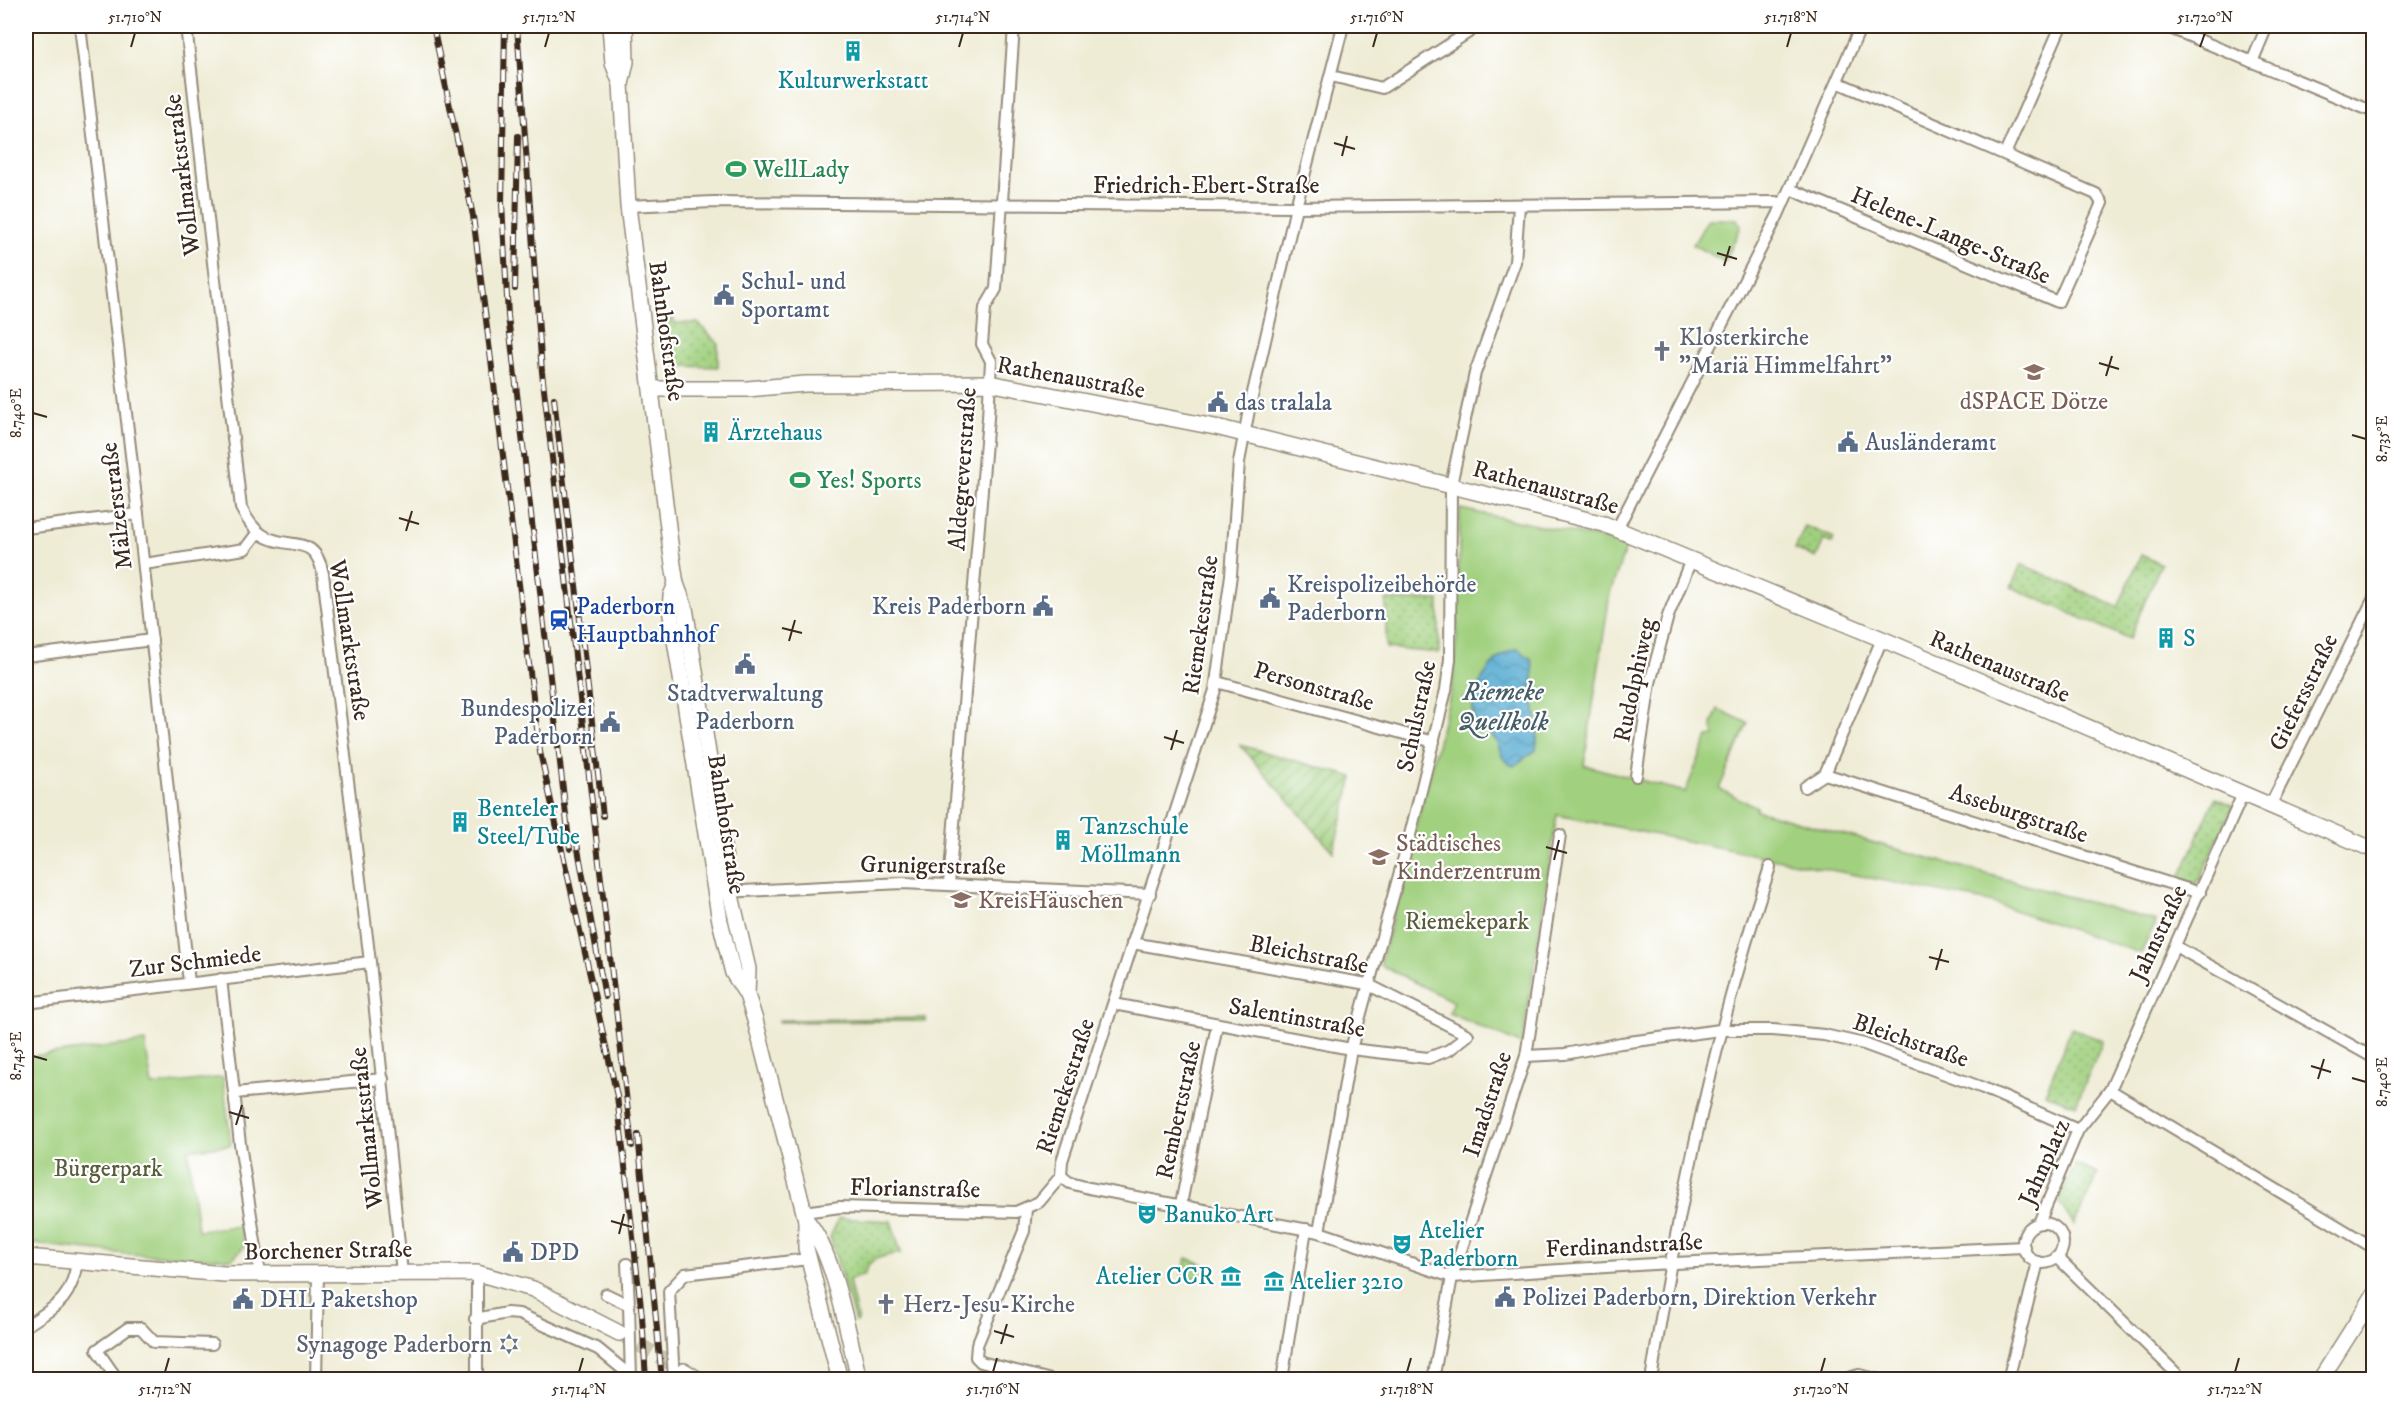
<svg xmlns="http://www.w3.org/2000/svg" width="2399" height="1405" viewBox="0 0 2399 1405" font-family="'IM FELL DW Pica',serif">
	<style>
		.grass { fill: url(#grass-dots); stroke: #6e7d4e; stroke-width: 1.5 }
		.park { fill: #a1d07f; stroke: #6e7d4e; stroke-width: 1.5; fill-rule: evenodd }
		.garden { fill: url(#garden-furrows); stroke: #6e7d4e; stroke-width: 1.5 }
		.water { fill: url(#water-waves); stroke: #486b78; stroke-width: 1.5 }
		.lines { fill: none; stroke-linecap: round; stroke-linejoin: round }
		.secondary-tunnel { stroke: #cbc5b1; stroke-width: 15; stroke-dasharray: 15 8; stroke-linecap: butt }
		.street-casing { stroke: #958b7a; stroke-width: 14 }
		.secondary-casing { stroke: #958b7a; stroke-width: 18 }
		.street { stroke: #fff; stroke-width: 10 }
		.secondary { stroke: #fff; stroke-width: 15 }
		.rail-casing { stroke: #3b2a1e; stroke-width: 6 }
		.rail { stroke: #fff; stroke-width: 4; stroke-dasharray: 11; stroke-linecap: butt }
		.ticks { fill: none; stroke: #3b2a1e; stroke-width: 2 }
		.labels { text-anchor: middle; stroke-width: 4.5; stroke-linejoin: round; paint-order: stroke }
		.culture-label { font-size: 24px; fill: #0d838f; stroke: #fff; text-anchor: start }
		.leisure-label { font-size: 24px; fill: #27864d; stroke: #fff; text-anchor: start }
		.street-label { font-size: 24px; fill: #3b2a1e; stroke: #fff }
		.service-label { font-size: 24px; fill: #4e5e75; stroke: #fff; text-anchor: start }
		.worship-label { font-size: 24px; fill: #5b616d; stroke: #fff; text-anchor: start }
		.education-label { font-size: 24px; fill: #785e54; stroke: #fff; text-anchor: start }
		.transit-label { font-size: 24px; fill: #164399; stroke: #fff; text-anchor: start }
		.park-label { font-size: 24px; fill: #5a5c3b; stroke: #fff }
		.water-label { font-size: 26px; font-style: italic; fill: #465e66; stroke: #fff }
		.neatline { fill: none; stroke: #3b2a1e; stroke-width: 2 }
		.ticks-label { font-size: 15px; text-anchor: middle; fill: #3b2a1e }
	</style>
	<defs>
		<pattern id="grass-dots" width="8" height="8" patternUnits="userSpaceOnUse" patternTransform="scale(1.5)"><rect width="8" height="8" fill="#a1d07f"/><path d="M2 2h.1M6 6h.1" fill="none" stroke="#84a967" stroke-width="1.8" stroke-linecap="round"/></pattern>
		<pattern id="garden-furrows" width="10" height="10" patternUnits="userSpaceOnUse" patternTransform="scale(1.5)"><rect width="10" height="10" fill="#a1d07f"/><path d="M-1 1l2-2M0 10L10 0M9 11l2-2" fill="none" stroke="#84a967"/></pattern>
		<pattern id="water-waves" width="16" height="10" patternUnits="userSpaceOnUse" patternTransform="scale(1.5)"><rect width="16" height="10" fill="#56acd2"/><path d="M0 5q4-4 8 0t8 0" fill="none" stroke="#488caa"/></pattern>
	</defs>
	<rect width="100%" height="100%" fill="#fff"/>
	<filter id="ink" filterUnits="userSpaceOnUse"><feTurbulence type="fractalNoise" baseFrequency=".0167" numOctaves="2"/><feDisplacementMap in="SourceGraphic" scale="12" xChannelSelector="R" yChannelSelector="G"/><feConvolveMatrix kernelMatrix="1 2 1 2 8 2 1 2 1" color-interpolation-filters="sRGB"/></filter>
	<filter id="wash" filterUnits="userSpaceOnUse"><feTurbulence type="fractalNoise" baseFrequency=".008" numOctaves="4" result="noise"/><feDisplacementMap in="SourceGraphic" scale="24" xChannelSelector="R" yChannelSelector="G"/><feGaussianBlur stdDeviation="1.35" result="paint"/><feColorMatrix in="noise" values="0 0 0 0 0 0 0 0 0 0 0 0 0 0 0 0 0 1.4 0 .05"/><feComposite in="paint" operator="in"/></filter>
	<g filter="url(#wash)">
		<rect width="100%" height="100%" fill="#efecd6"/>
		<g class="grass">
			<path d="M673,318L675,323H698L718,343V367L675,366L666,330L669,320Z"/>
			<path d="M1805,526L1834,538L1832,543L1824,540L1816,558L1795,549Z"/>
			<path d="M2141,555L2161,564L2129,639L2011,587L2021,564L2118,607Z"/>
			<path d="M1386,600H1439V653L1386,648Z"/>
			<path d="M2215,798L2232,805V808L2200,879L2195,884L2179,880Z"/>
			<path d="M926,1018V1021L779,1022V1020Z"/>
			<path d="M2071,1028L2103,1041L2076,1105L2045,1094Z"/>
			<path d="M2075,1164L2098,1174L2074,1225L2058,1201Z"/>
			<path d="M839,1218L891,1221L901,1253C886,1256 867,1257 865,1274L849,1281L858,1321L855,1322L830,1237Z"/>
		</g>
		<g class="park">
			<path d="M1708,219H1737L1741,226L1725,262L1693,245Z"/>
			<path d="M1460,509L1627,544L1610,593L1584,765L1685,792L1708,737L1714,736L1712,724L1718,709L1748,723L1719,789L1757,807L1756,810L2156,921L2141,953L1990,902L1557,815L1522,1045L1449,1013L1454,1002L1380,965L1451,691L1456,656ZM1518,649L1531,659L1533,666V698L1538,730L1536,750L1511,765C1500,757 1501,747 1494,738C1487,728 1476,728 1473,714C1469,691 1495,651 1518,649Z"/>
			<path d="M145,1042L152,1086L223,1077L231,1145L188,1150L198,1230L241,1226L244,1247L232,1259L126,1254L26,1243V1057Z"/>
		</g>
		<g class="garden">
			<path d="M1240,745L1353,777L1333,852Z"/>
			<path d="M1187,1258L1203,1264L1200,1280L1182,1276Z"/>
		</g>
		<path class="water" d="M1518,649L1531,659L1533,666V698L1538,730L1536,750L1514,766C1501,762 1501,751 1496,741C1492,732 1480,731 1476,722C1464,698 1493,651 1518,649Z"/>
	</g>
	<g filter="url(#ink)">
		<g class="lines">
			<path class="secondary-tunnel" d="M619,1333L684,1371"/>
			<g class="street-casing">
				<g id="street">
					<path d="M80,26L138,514L189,983"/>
					<path d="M186,26L241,508C247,519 254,531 266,537C293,550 315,534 323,574L370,962L402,1273"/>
					<path d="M2165,26L2374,112"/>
					<path d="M2252,62L2267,26"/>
					<path d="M1331,76L1382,88L1478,26"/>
					<path d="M2005,154L2061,26"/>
					<path d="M1790,189L2058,302L2102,203L2096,194L1837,82"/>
					<path d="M628,206L713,202L1296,207L1776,202L1783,204"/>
					<path d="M26,528L138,514"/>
					<path d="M1617,529L1778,215L1861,26"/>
					<path d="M144,564L245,549L258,532"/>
					<path d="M26,656L152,640"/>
					<path d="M1217,682L1434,742"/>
					<path d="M1825,774L2200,893"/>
					<path d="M1636,776L1650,683L1668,616L1691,560"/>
					<path d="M1805,787L1825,774L1882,639"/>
					<path d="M2270,806L2374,598"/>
					<path d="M949,884L988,418L991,361L982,344L985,308L996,289L1014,26"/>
					<path d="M724,892L902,883L1150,894"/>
					<path d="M2175,946L2374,1058"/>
					<path d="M221,979L240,1144L260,1274"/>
					<path d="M26,1003L370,962"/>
					<path d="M1114,1004L1351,1049L1428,1058L1449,1050L1468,1035L1367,984L1132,943"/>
					<path d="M1526,1056L1565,1054L1621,1043L1720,1030H1773L1824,1035L1864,1044L1983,1088L2078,1130"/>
					<path d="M2110,1090L2374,1248"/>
					<path d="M235,1093L383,1079"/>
					<path d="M1061,1176L1070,1183L1089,1188L1319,1232L1452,1277L1653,1264L2024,1247"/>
					<path d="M1181,1204L1217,1025"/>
					<path d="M1026,1209L1024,1231L977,1345L976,1357L981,1362L1051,1380"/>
					<path d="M804,1212L840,1207L1016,1212L1039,1202L1061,1176L1062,1161L1215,690L1231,575L1239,462L1249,410L1296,207L1343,26"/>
					<path d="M2039,1223L2078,1130L2110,1090L2243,794"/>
					<circle cx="2043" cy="1243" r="20"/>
					<path d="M1319,1232L1351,1049L1409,839L1446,690L1450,659L1451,485L1475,373L1515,262L1519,206"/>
					<path d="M2057,1257L2183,1380"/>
					<path d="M627,1264L629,1305"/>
					<path d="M606,1294L629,1305L631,1379"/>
					<path d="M475,1319L507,1313L519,1314L598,1349L631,1376"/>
					<path d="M26,1326C56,1306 71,1301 77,1262"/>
					<path d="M113,1373L97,1350L128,1328H141L154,1342L212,1344"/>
					<path d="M26,1377L27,1380"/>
					<path d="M104,1380L113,1373L118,1380"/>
					<path d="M316,1380L318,1274"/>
					<path d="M477,1380V1273"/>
					<path d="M674,1380L669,1291L685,1274L808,1259"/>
					<path d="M1282,1380L1306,1229"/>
					<path d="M1433,1380L1452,1277L1526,1056L1560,835"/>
					<path d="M1651,1380C1678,1206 1714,1034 1770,867"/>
					<path d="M1842,1380L1859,1375L1881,1380"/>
					<path d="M2008,1380L2038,1262"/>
				</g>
			</g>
			<g class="secondary-casing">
				<g id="secondary">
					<path d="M610,26L613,63L621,84"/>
					<path d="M625,26L626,62L621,84L628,206L671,551L676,584L685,608L730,891L748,969L747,995"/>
					<path d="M653,389H747L805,384L989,383L1220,428L1604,524L1882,639L2374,850"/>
					<path d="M676,584L671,596L670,609L720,921L733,973L747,995L755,1020L806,1220C834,1251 849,1337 859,1380"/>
					<path d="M806,1220V1248L840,1380"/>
					<path d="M26,1257L224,1274L477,1273L533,1289L619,1333"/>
					<path d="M684,1371L699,1380"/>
					<path d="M2320,1380L2374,1295"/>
				</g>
			</g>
			<use href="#street" class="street"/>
			<use href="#secondary" class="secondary"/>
			<g class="rail-casing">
				<g id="rail">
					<path d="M433,26L473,216L540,752L617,1096L642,1316L646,1380"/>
					<path d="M505,26L502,203L508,316L570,849"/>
					<path d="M517,26L542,372L632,1146"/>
					<path d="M515,289L518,136"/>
					<path d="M554,398L603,816"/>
					<path d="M576,838L605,997"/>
					<path d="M638,1135L662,1380"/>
				</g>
			</g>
			<use href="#rail" class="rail"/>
		</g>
	</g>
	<path class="ticks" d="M131,47L135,33M545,47L549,33M959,47L963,33M1373,47L1377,33M1787,47L1791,33M2200,47L2205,33M1334,143L1355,149M1342,156L1347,136M1717,253L1737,259M1724,266L1730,246M2099,363L2119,369M2106,376L2112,356M33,413L47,417M2352,435L2366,439M399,518L419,524M406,531L412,511M782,628L802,633M789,641L795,620M1164,737L1184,743M1171,750L1177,730M1546,847L1567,853M1554,860L1559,840M1929,957L1949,962M1936,970L1942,949M33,1056L47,1060M2311,1066L2331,1072M2352,1078L2366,1082M2318,1079L2324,1059M229,1112L249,1118M236,1125L242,1105M611,1221L632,1227M619,1234L624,1214M994,1331L1014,1337M1001,1344L1007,1324M165,1372L169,1358M579,1372L583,1358M993,1372L997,1358M1407,1372L1411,1358M1821,1372L1825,1358M2235,1372L2239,1358"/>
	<defs>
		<g id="building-bare" transform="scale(1.62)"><path d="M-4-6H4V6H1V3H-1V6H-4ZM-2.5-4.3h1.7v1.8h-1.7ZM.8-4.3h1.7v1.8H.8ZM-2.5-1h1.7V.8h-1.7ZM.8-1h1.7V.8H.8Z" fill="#0f9aa8" stroke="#fff" stroke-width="2.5" paint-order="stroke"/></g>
		<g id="stadium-bare" transform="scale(1.62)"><path d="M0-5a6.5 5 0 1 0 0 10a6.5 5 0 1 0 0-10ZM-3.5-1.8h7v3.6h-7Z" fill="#2e9e5b" stroke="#fff" stroke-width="2.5" paint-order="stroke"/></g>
		<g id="civic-bare" transform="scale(1.62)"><path d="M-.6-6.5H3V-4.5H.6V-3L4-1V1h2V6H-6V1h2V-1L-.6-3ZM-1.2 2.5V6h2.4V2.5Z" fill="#5c6f8a" stroke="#fff" stroke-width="2.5" paint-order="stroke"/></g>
		<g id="church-bare" transform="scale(1.62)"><path d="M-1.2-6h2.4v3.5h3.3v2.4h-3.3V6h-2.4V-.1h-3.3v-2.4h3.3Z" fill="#6b7280" stroke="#fff" stroke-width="2.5" paint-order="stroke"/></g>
		<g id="school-bare" transform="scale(1.62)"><path d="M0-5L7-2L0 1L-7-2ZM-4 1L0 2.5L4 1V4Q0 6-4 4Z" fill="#8d6e63" stroke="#fff" stroke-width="2.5" paint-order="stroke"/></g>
		<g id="station-bare" transform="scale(1.62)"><path d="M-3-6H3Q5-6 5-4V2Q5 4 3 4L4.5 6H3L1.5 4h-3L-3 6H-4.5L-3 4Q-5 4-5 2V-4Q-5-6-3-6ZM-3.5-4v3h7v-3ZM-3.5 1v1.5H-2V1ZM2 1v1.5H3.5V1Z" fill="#1a4fb4" stroke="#fff" stroke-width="2.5" paint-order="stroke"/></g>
		<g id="theatre-bare" transform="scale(1.62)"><path d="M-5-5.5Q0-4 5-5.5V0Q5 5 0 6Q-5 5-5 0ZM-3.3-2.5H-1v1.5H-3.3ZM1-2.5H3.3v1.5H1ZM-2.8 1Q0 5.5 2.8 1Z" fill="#0f9aa8" stroke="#fff" stroke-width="2.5" paint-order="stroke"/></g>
		<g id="museum-bare" transform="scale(1.62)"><path d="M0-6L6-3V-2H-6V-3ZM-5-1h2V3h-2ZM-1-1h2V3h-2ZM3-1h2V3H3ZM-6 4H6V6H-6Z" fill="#0f9aa8" stroke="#fff" stroke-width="2.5" paint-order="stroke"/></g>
		<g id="synagogue-bare" transform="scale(1.62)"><path d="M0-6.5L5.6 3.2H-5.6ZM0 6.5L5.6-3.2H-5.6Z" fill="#6b7280" stroke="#fff" stroke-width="2.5" paint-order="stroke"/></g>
	</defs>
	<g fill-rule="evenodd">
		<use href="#building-bare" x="853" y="51"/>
		<use href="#stadium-bare" x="736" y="169"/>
		<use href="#civic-bare" x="724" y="295"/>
		<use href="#church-bare" x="1662" y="351"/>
		<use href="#school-bare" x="2034" y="372"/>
		<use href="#civic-bare" x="1218" y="402"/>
		<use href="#building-bare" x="711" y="432"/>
		<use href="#civic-bare" x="1848" y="442"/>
		<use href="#stadium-bare" x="800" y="480"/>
		<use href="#civic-bare" x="1270" y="598"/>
		<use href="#civic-bare" x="1043" y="606"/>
		<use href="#station-bare" x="559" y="620"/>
		<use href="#building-bare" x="2166" y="638"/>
		<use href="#civic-bare" x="745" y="664"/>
		<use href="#civic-bare" x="610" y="722"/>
		<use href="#building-bare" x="460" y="822"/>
		<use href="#building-bare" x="1063" y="840"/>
		<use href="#school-bare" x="1379" y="857"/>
		<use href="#school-bare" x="961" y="900"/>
		<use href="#theatre-bare" x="1147" y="1214"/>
		<use href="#theatre-bare" x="1402" y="1244"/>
		<use href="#civic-bare" x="513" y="1252"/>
		<use href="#museum-bare" x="1231" y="1276"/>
		<use href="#museum-bare" x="1274" y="1281"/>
		<use href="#civic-bare" x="1505" y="1297"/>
		<use href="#civic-bare" x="243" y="1299"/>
		<use href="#church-bare" x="886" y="1304"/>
		<use href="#synagogue-bare" x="509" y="1344"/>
	</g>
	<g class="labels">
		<g class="culture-label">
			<text x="853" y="88" text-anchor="middle">Kulturwerkstatt</text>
			<text x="728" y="440">Ärztehaus</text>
			<text x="2183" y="646">S</text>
			<text x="477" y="816">Benteler<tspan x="477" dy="28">Steel/Tube</tspan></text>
			<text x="1080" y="834">Tanzschule<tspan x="1080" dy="28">Möllmann</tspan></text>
			<text x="1164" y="1222">Banuko Art</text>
			<text x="1419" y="1238">Atelier<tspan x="1419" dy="28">Paderborn</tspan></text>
			<text x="1214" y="1284" text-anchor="end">Atelier CCR</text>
			<text x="1291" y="1289">Atelier 3210</text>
		</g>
		<g class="leisure-label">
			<text x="753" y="177">WellLady</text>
			<text x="817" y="488">Yes! Sports</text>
		</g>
		<g class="street-label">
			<text transform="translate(182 175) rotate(-97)" y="8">Wollmarktstraße</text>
			<text x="1206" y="193">Friedrich-Ebert-Straße</text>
			<text transform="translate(1951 235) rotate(23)" y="8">Helene-Lange-Straße</text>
			<text transform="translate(667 331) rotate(82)" y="8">Bahnhofstraße</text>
			<text transform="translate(1071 377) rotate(10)" y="8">Rathenaustraße</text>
			<text transform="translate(962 469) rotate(-86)" y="8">Aldegreverstraße</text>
			<text transform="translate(1546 487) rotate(15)" y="8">Rathenaustraße</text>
			<text transform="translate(116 506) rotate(-97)" y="8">Mälzerstraße</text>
			<text transform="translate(1200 625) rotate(-82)" y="8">Riemekestraße</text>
			<text transform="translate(350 640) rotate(81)" y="8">Wollmarktstraße</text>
			<text transform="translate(2000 666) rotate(23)" y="8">Rathenaustraße</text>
			<text transform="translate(1634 680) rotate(-78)" y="8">Rudolphiweg</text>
			<text transform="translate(1314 686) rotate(16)" y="8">Personstraße</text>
			<text transform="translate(2303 692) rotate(-64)" y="8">Giefersstraße</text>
			<text transform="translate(1416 716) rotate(-78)" y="8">Schulstraße</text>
			<text transform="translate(2019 813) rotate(18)" y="8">Asseburgstraße</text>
			<text transform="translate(727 824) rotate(81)" y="8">Bahnhofstraße</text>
			<text transform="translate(933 865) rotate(1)" y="8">Grunigerstraße</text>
			<text transform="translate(2158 933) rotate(-65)" y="8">Jahnstraße</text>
			<text transform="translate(1309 954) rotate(11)" y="8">Bleichstraße</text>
			<text transform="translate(195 961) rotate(-7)" y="8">Zur Schmiede</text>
			<text transform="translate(1297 1017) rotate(10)" y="8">Salentinstraße</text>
			<text transform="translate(1911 1040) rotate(19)" y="8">Bleichstraße</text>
			<text transform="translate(1065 1086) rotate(-72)" y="8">Riemekestraße</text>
			<text transform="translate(1487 1104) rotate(-72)" y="8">Imadstraße</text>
			<text transform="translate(1178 1110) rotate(-78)" y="8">Rembertstraße</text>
			<text transform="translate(366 1128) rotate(-96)" y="8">Wollmarktstraße</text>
			<text transform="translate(2044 1162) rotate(-66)" y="8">Jahnplatz</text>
			<text transform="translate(915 1188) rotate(1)" y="8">Florianstraße</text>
			<text transform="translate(1624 1245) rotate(-3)" y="8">Ferdinandstraße</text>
			<text transform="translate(328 1250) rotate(-1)" y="8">Borchener Straße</text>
		</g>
		<g class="service-label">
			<text x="741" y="289">Schul- und<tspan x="741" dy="28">Sportamt</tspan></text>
			<text x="1235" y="410">das tralala</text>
			<text x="1865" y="450">Ausländeramt</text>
			<text x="1287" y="592">Kreispolizeibehörde<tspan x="1287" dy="28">Paderborn</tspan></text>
			<text x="1026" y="614" text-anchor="end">Kreis Paderborn</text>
			<text x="745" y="701" text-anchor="middle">Stadtverwaltung<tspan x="745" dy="28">Paderborn</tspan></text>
			<text x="593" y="716" text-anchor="end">Bundespolizei<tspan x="593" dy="28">Paderborn</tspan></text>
			<text x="530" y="1260">DPD</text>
			<text x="1522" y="1305">Polizei Paderborn, Direktion Verkehr</text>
			<text x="260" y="1307">DHL Paketshop</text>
		</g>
		<g class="worship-label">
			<text x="1679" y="345">Klosterkirche<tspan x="1679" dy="28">"Mariä Himmelfahrt"</tspan></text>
			<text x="903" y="1312">Herz-Jesu-Kirche</text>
			<text x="492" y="1352" text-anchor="end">Synagoge Paderborn</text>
		</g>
		<g class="education-label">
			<text x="2034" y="409" text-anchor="middle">dSPACE Dötze</text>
			<text x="1396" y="851">Städtisches<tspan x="1396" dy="28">Kinderzentrum</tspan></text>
			<text x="978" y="908">KreisHäuschen</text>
		</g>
		<g class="transit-label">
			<text x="576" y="614">Paderborn<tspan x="576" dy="28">Hauptbahnhof</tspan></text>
		</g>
		<g class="park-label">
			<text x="1467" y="929">Riemekepark</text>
			<text x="108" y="1176">Bürgerpark</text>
		</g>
		<g class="water-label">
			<text x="1503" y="700">Riemeke<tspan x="1503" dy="30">Quellkolk</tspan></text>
		</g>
	</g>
	<rect width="2399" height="1405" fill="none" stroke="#fff" stroke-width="66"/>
	<rect x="33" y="33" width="2333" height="1339" class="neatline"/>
	<g class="ticks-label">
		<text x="135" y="22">51.710°N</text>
		<text x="549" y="22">51.712°N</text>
		<text x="963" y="22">51.714°N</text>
		<text x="1377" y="22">51.716°N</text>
		<text x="1791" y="22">51.718°N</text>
		<text x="2205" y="22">51.720°N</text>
		<text transform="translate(16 413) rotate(-90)" y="5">8.740°E</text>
		<text transform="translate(2382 439) rotate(-90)" y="5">8.735°E</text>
		<text transform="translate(16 1056) rotate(-90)" y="5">8.745°E</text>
		<text transform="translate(2382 1082) rotate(-90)" y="5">8.740°E</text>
		<text x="165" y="1394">51.712°N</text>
		<text x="579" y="1394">51.714°N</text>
		<text x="993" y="1394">51.716°N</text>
		<text x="1407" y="1394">51.718°N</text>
		<text x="1821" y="1394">51.720°N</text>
		<text x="2235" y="1394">51.722°N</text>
	</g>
</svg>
